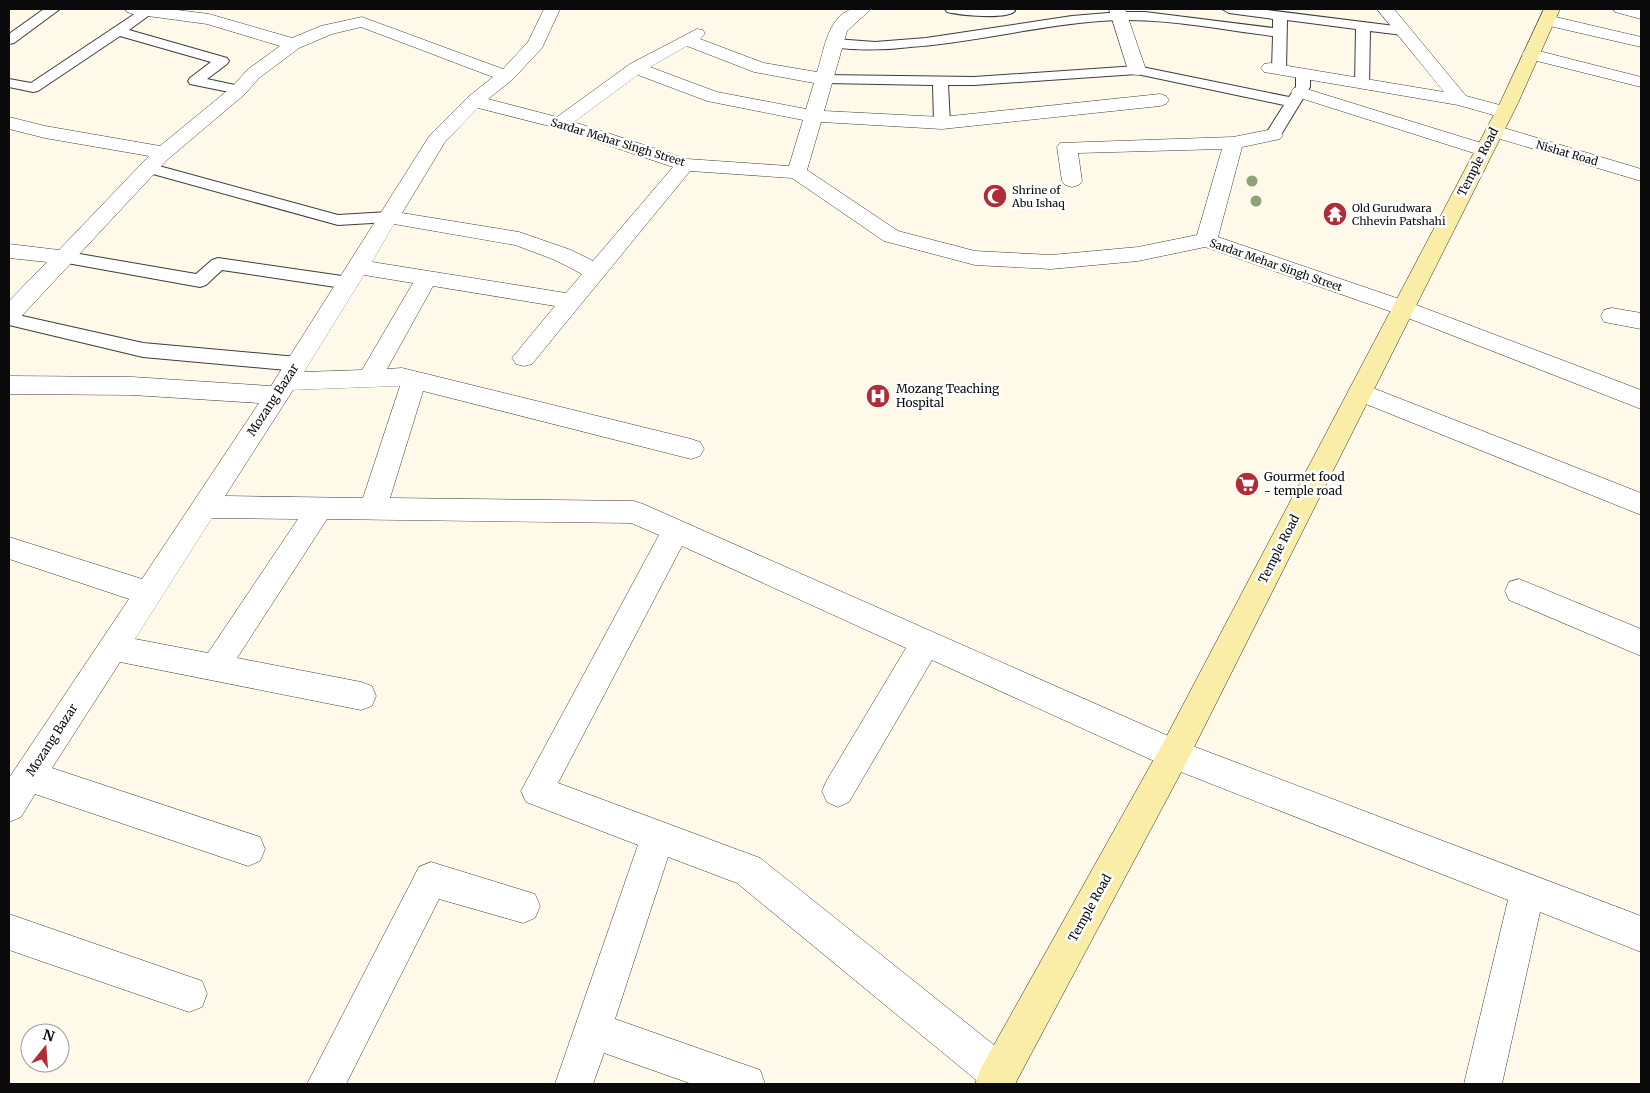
<svg xmlns="http://www.w3.org/2000/svg" width="1650" height="1093" viewBox="0 0 1650 1093" font-family="Merriweather,serif">
	<style>
		.lines { fill: none; stroke-linecap: round; stroke-linejoin: round }
		.lane-casing { stroke: #3d3d3d; stroke-width: 2 }
		.street-casing { stroke: #3d3d3d; stroke-width: 1 }
		.secondary-casing { stroke: #2c2c2c; stroke-width: 1 }
		.lane { fill: #fff; fill-rule: evenodd }
		.street { fill: #fff; fill-rule: evenodd }
		.secondary { fill: #f9eda8; fill-rule: evenodd }
		.tree { fill: #8ca37a }
		.labels { text-anchor: middle; stroke-width: 5; stroke-linejoin: round; paint-order: stroke }
		.far-street-label { font-size: 11px; fill: #0a0a0a; stroke: #fff }
		.far-poi-label { font-size: 11px; fill: #0a0a0a; stroke: #fff; text-anchor: start }
		.street-label { font-size: 12px; fill: #0a0a0a; stroke: #fff }
		.poi-label { font-size: 12px; fill: #0a0a0a; stroke: #fff; text-anchor: start }
	</style>
	<rect width="100%" height="100%" fill="#fef9e9"/>
	<g class="lines">
		<g class="lane-casing">
			<g id="lane">
				<path d="M44,9H60L14,43L9,44V34Z"/>
				<path d="M142,9H153L155,11L129,30L227,58L229,61L227,64L207,79L244,87L246,90L244,93L239,94L190,84L188,81L190,78L211,62L120,36L38,91L33,92L9,87V79L31,83Z"/>
				<path d="M945,9H1013L1015,11C1007,20 959,15 947,12Z"/>
				<path d="M1222,9H1259L1403,27L1410,31L1403,35L1370,31L1369,84L1367,87H1357L1355,84L1356,29L1287,20L1286,70L1284,73H1274L1272,70L1273,36C1223,30 1171,19 1121,20C1050,22 981,42 910,47C896,49 836,53 828,43L835,39L875,42L926,38L1072,16L1120,12H1145L1273,28V19L1229,13Z"/>
				<path d="M1137,66L1289,97L1296,87V74L1298,71H1308L1310,74V87L1279,138H1267L1265,135L1284,105L1137,74L974,85H948L950,123L947,126H937L934,123L933,85L825,83L820,82L818,79L820,76L825,75L974,77Z"/>
				<path d="M148,163L338,215L389,212L395,213L397,217L395,221L389,222L338,225L142,171L140,168L142,165Z"/>
				<path d="M62,251L196,274L212,260L218,258L349,277L355,279L358,283L355,287L349,289L222,270L206,285L200,287L56,261L53,257L56,253Z"/>
				<path d="M9,313L143,343L297,357L304,359L307,364L304,369L297,371L143,357L9,325Z"/>
			</g>
		</g>
		<g class="street-casing">
			<g id="street">
				<path d="M125,9H169L209,14L292,38L321,26L362,17L503,69L528,42L544,9H560L542,48L512,80L488,99L557,117L630,64L697,29L703,30L705,34L700,39L764,63L817,72C824,52 827,17 852,9C857,7 866,9 871,9L847,31L824,111L942,117L1160,94L1166,96L1169,100L1166,104L1160,106L942,129L821,122L807,170L898,231L975,251L1051,255L1138,247L1197,235L1222,149L1078,153L1082,181L1079,185L1072,187L1065,185L1062,181L1057,147L1060,143L1233,137L1273,129L1280,131L1283,135L1280,139L1242,147L1218,237L1411,303L1641,390V409L1395,313L1205,247L1138,261L1051,269L975,265L884,241L792,178L690,171L532,364L524,366L516,364L512,358L555,306L433,286L387,369L402,368L691,439L700,442L704,449L700,456L691,459L423,391L390,498L634,501L643,504L1182,742L1641,916V952L1540,912L1502,1084H1464L1508,900L1163,765L932,660L849,802L838,807L827,802L822,791L827,780L906,648L682,546L558,783L760,858L1014,1061L1019,1075L1015,1084H981L737,883L668,857L615,1019L760,1070L765,1084H692L604,1053L593,1084H555L638,845L526,802L521,791L659,535L631,523L327,519L237,658L361,682L372,686L376,696L372,706L361,710L120,662L52,768L260,837L265,849L260,861L248,866L35,794L21,817L9,822V778L129,599L9,559V537L142,579L259,403L132,395L9,394V376L132,377L271,386L430,135L468,97L493,77L361,27L332,34L299,48L259,78L245,94L167,160L17,321L9,323V301L47,262L9,258V244L59,250L149,156L45,138L9,129V117L45,126L160,146L233,86L247,70L280,46L207,24L133,14L127,12ZM687,46L754,72L814,83L806,109L717,92L650,67ZM638,75L707,101L803,120L789,166L687,159L574,122ZM478,108L553,127L673,167L593,261L571,250L519,232L402,213L445,142ZM394,224L515,245L555,260L582,274L566,293L372,262ZM364,275L413,283L362,370L304,372ZM400,386L363,498L225,496L293,390ZM212,518L298,519L208,653L135,639Z"/>
				<path d="M1109,9H1125L1146,70L1143,74L1137,75L1131,74L1128,70Z"/>
				<path d="M1377,9H1394L1466,96L1511,108L1513,112L1511,116L1504,118L1458,105L1270,73L1264,72L1261,68L1264,64L1270,63L1444,92Z"/>
				<path d="M1613,9H1641V19L1615,12Z"/>
				<path d="M1547,15L1641,37V47L1541,24L1539,20L1541,16Z"/>
				<path d="M1531,49L1641,77V87L1525,58L1522,54L1525,50Z"/>
				<path d="M1300,87L1491,146L1494,150L1491,154L1484,156L1477,154L1294,96L1291,92L1294,88Z"/>
				<path d="M1494,125L1641,169V181L1487,135L1485,131L1487,127Z"/>
				<path d="M1612,308L1641,313V329L1604,322L1601,316L1604,310Z"/>
				<path d="M1360,383L1641,493V515L1351,398L1348,392L1351,386Z"/>
				<path d="M1519,579L1641,629V656L1509,600L1505,591L1509,582Z"/>
				<path d="M431,862L535,894L540,906L535,918L523,923L439,899L346,1084H307L419,867Z"/>
				<path d="M9,914L202,981L207,994L202,1007L189,1012L9,950Z"/>
			</g>
		</g>
		<g class="secondary-casing">
			<path id="secondary" d="M1544,9H1560L1518,103L1185,765L1015,1084H975L980,1070L1163,743L1500,103Z"/>
		</g>
		<use href="#lane" class="lane"/>
		<use href="#street" class="street"/>
		<use href="#secondary" class="secondary"/>
	</g>
	<g class="tree">
		<circle cx="1252" cy="181" r="5.5"/>
		<circle cx="1256" cy="201" r="5.5"/>
	</g>
	<defs>
		<g id="mosque-disc" transform="scale(1.25)"><circle r="9.5" fill="#b02d38" stroke="#fff"/><path d="M3.5-4.9A6 6 0 1 0 3.5 4.9A5 5 0 1 1 3.5-4.9Z" fill="#fff"/></g>
		<g id="temple-disc" transform="scale(1.25)"><circle r="9.5" fill="#b02d38" stroke="#fff"/><path d="M0-6L5-2H3V0L6.5 2.5H4V6H1.5V3h-3V6H-4V2.5H-6.5L-3 0V-2H-5Z" fill="#fff"/></g>
		<g id="hospital-disc" transform="scale(1.25)"><circle r="9.5" fill="#b02d38" stroke="#fff"/><path d="M-5-5h3v3.5h4V-5h3V5h-3V1.5h-4V5h-3Z" fill="#fff"/></g>
		<g id="supermarket-disc" transform="scale(1.25)"><circle r="9.5" fill="#b02d38" stroke="#fff"/><path d="M-6-5.5h2.5l.6 2H6L4.5 2H-2.5L-4.4-4H-6ZM-1.5 3.2a1.3 1.3 0 1 0 .1 0ZM3 3.2a1.3 1.3 0 1 0 .1 0Z" fill="#fff"/></g>
	</defs>
	<g fill-rule="evenodd">
		<use href="#mosque-disc" x="995" y="196"/>
		<use href="#temple-disc" x="1335" y="214"/>
		<use href="#hospital-disc" x="878" y="396"/>
		<use href="#supermarket-disc" x="1247" y="484"/>
	</g>
	<g class="labels">
		<g class="far-street-label">
			<text transform="translate(618 142) rotate(17)" y="4">Sardar Mehar Singh Street</text>
			<text transform="translate(1567 153) rotate(16)" y="4">Nishat Road</text>
			<text transform="translate(1276 265) rotate(19)" y="4">Sardar Mehar Singh Street</text>
		</g>
		<g class="far-poi-label">
			<text x="1012" y="194">Shrine of<tspan x="1012" dy="13">Abu Ishaq</tspan></text>
			<text x="1352" y="212">Old Gurudwara<tspan x="1352" dy="13">Chhevin Patshahi</tspan></text>
		</g>
		<g class="street-label">
			<text transform="translate(1478 162) rotate(-63)" y="4">Temple Road</text>
			<text transform="translate(273 400) rotate(-57)" y="4">Mozang Bazar</text>
			<text transform="translate(1279 549) rotate(-63)" y="4">Temple Road</text>
			<text transform="translate(52 740) rotate(-57)" y="4">Mozang Bazar</text>
			<text transform="translate(1090 908) rotate(-61)" y="4">Temple Road</text>
		</g>
		<g class="poi-label">
			<text x="896" y="393">Mozang Teaching<tspan x="896" dy="14">Hospital</tspan></text>
			<text x="1264" y="481">Gourmet food<tspan x="1264" dy="14">- temple road</tspan></text>
		</g>
	</g>
	<rect width="1650" height="1093" fill="none" stroke="#0a0a0a" stroke-width="20"/>
	<g transform="translate(45 1048) rotate(17)"><circle r="24" fill="#ffffff" stroke="#9d9d9d"/>
	<path d="M0-4L9 19L0 12L-9 19Z" fill="#b02d38"/>
	<text y="-8" font-size="14" font-weight="bold" text-anchor="middle" fill="#0a0a0a">N</text>
	</g>
</svg>
